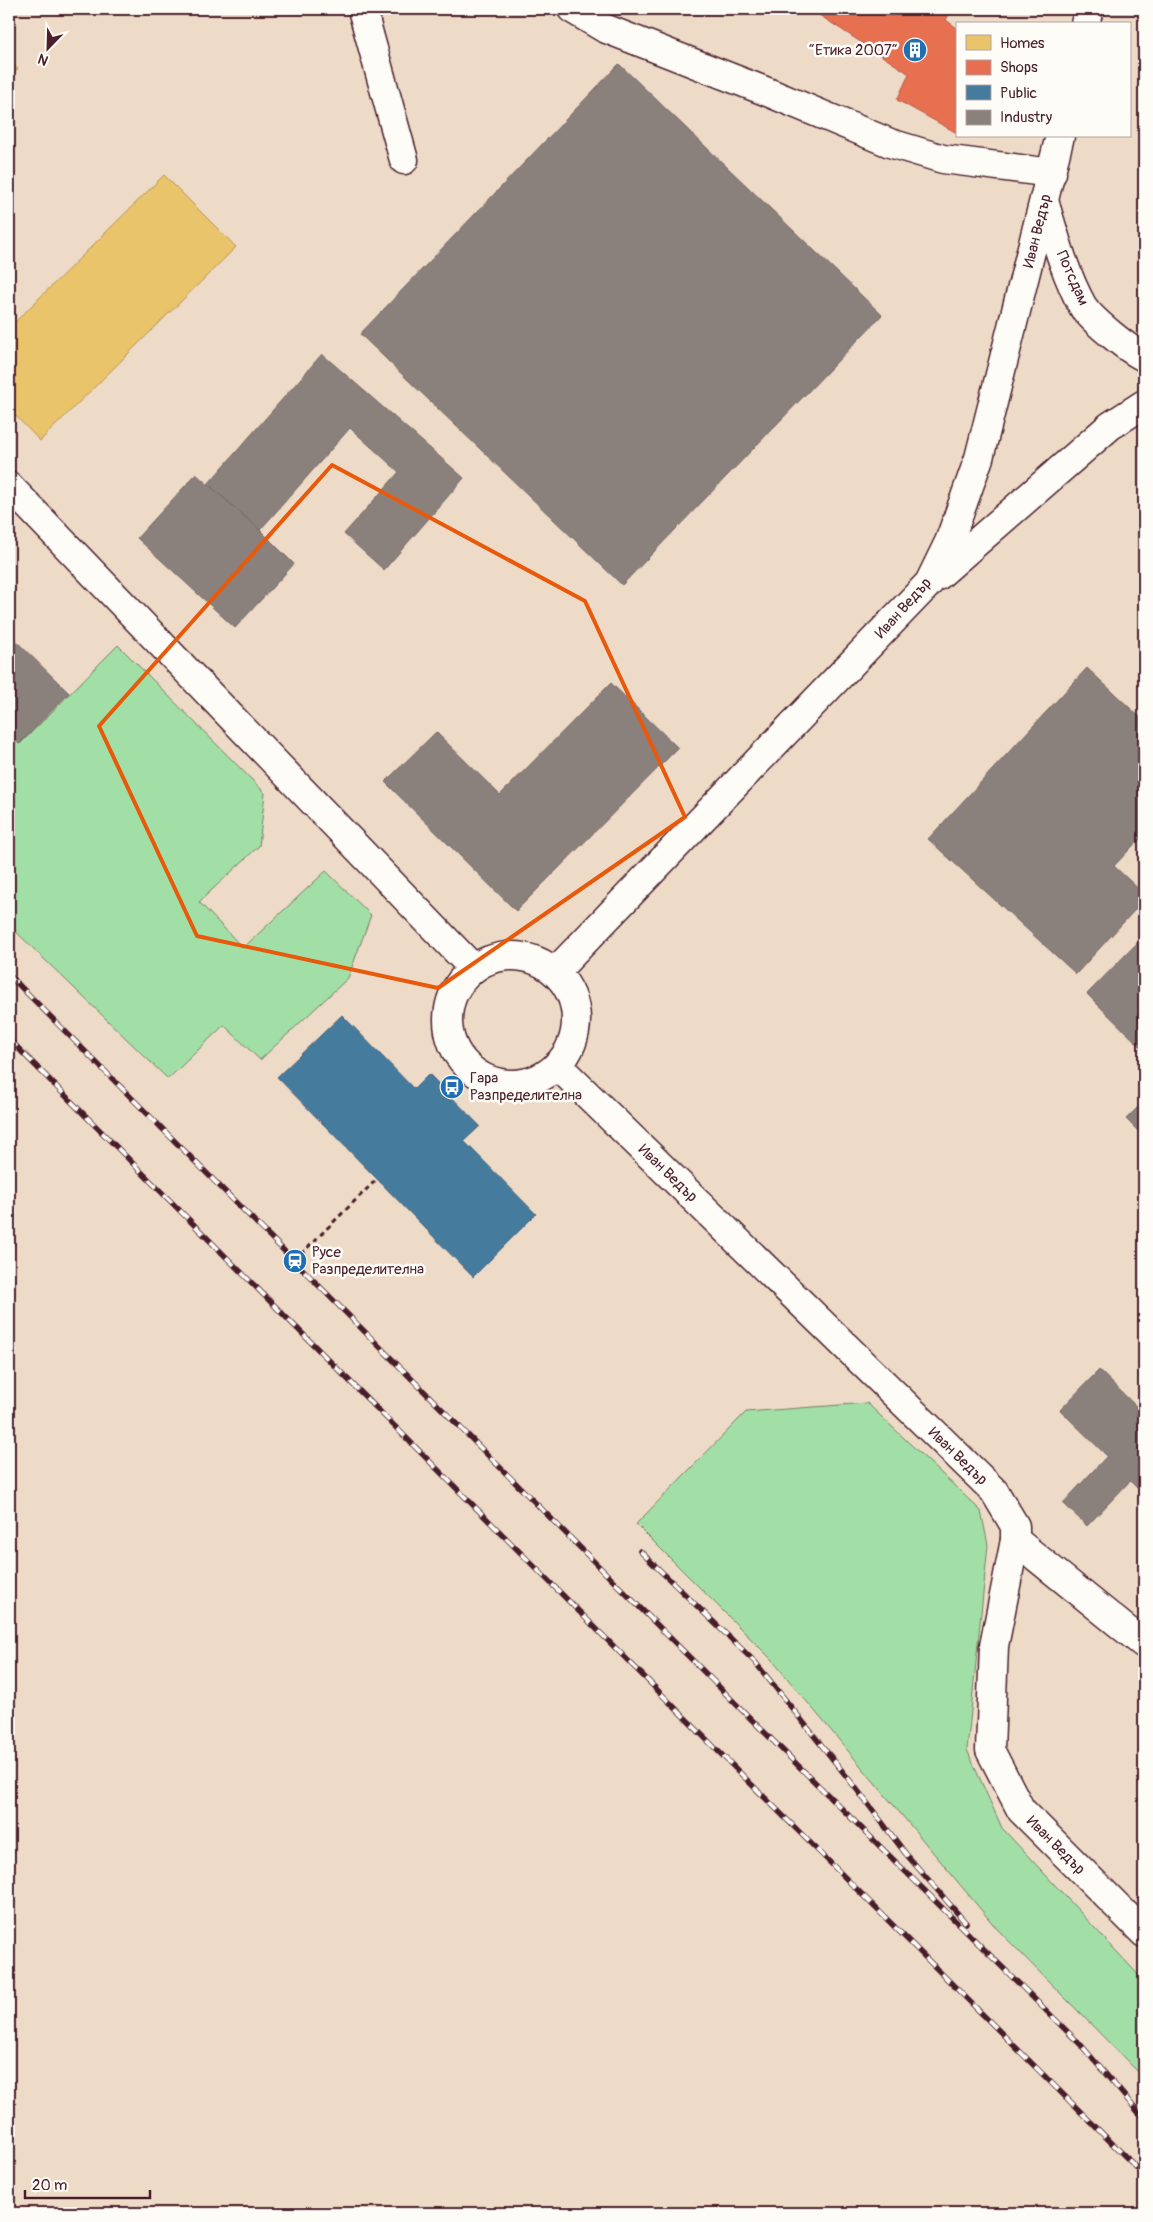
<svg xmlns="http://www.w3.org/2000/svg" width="1153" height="2222" viewBox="0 0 1153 2222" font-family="Pangolin,sans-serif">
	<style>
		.built { fill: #eddbc7; fill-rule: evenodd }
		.green { fill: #a2dfa6; stroke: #767f68 }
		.homes { fill: #e9c46a; stroke: #b99257 }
		.shops { fill: #e76f51; stroke: #b85746 }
		.public { fill: #457b9d; stroke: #465f7b }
		.industry { fill: #8a817c; stroke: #776464 }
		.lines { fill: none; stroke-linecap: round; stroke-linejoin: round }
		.minor-casing { stroke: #4a1f2b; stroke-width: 31 }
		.path { stroke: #4a1f2b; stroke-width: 3; stroke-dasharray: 5 4; stroke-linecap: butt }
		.minor { stroke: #fdfcf7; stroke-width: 28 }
		.rail-casing { stroke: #4a1f2b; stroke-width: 5.5 }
		.rail { stroke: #fdfcf7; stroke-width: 4; stroke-dasharray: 11; stroke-linecap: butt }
		.marked { fill: none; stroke: #e8590c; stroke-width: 4; stroke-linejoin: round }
		.labels { text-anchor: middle; stroke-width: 5; stroke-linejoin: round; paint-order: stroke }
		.poi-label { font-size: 15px; fill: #4a1f2b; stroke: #fdfcf7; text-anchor: start }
		.street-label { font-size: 15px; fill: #4a1f2b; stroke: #fdfcf7 }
	</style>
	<rect width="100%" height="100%" fill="#f6ede1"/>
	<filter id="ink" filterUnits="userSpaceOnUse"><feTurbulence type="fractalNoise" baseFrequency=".02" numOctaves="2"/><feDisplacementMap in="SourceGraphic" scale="10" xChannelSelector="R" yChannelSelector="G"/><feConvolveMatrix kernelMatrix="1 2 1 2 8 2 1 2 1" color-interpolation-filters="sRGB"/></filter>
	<g filter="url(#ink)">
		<path class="built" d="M9,9H1144V2213H9ZM957,24H1129V136H957Z"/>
		<g class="green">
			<path d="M118,645L265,793L259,846L199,902L243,948L326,871L371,915L348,978L260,1060L224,1025L168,1079L9,925V733L20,744Z"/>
			<path d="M867,1403L981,1511L988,1545L967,1750L1002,1828L1144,1981V2078L998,1930L772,1660L636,1524L746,1412Z"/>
		</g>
		<g class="homes">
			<path d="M9,61L18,69L9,78Z"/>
			<path d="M164,175L236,247L40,441L9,409V328Z"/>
		</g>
		<path class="shops" d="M810,9H952L946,20L957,28V133L897,100L909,74L905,71Z"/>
		<path class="public" d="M342,1015L414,1089L429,1074L480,1126L464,1141L536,1214L473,1277L277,1077Z"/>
		<g class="industry">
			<path d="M619,64L882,315L622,585L360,334Z"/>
			<path d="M322,354L464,478L384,570L344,534L399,472L350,428L260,530L208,484Z"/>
			<path d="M196,474L260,530L294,564L235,628L137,538Z"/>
			<path d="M9,634L69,693L19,744L9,733Z"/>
			<path d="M1087,668L1144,721V834L1114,866L1144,894V900L1076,974L928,839Z"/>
			<path d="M611,683L678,748L516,911L385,782L436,732L500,795Z"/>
			<path d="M1144,936V1050L1087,994Z"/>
			<path d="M1144,1101V1137L1126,1119Z"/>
			<path d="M1099,1370L1144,1414V1495L1130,1481L1087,1526L1063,1503L1107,1456L1060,1410Z"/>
			<path d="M1144,1793V1806L1138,1800Z"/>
		</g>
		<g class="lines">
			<g class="minor-casing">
				<g id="minor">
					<path d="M362,9L404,160"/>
					<path d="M572,9L604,28L765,91L890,143L943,159L1052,173"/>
					<path d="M1085,24L1089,9"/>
					<path d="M1045,204C1055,237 1065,274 1082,305C1091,320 1129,350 1144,357"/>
					<path d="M9,486L473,968"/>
					<path d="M938,576L1110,426L1144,404"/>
					<circle cx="512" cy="1020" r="64"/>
					<path d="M556,971L929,583L949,542L979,458L1060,136"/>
					<path d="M558,1066L994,1491L1015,1526V1540L994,1646L990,1750L1021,1810L1144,1933"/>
					<path d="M1015,1540L1144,1644"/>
				</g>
			</g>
			<path class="path" d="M301,1254L377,1179"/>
			<use href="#minor" class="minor"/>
			<g class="rail-casing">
				<g id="rail">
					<path d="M9,975L749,1717L1081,2045L1144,2119"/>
					<path d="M9,1039L726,1759L1144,2175"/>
					<path d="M640,1551L755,1662L855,1787L906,1854L966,1923"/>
				</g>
			</g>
			<use href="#rail" class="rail"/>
		</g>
	</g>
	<path class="marked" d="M332,465L585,601L685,817L438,988L197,936L99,726Z"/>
	<defs>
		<g id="building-disc" transform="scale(1.25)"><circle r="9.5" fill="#1f6fb2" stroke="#fdfcf7"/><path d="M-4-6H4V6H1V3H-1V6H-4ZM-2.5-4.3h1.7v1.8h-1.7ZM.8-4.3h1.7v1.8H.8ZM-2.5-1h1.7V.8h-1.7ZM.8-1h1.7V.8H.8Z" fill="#fff"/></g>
		<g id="bus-disc" transform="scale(1.25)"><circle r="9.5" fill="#1f6fb2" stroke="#fdfcf7"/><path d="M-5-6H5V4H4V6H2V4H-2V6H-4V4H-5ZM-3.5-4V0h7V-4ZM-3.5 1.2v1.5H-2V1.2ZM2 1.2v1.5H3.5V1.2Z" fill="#fff"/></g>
		<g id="station-disc" transform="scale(1.25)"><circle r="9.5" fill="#1f6fb2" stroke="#fdfcf7"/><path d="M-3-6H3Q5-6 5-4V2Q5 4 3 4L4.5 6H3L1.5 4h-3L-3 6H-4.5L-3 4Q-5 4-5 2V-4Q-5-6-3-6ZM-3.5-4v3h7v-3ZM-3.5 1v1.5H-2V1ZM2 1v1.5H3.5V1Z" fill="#fff"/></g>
	</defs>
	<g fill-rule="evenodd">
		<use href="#building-disc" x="915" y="50"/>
		<use href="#bus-disc" x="452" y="1087"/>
		<use href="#station-disc" x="295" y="1261"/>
	</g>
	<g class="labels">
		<g class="poi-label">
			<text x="898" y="55" text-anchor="end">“Етика 2007“</text>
			<text x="470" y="1083">Гара<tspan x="470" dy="17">Разпределителна</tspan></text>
			<text x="312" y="1257">Русе<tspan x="312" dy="17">Разпределителна</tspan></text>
		</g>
		<g class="street-label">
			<text transform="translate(1037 231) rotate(-76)" y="5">Иван Ведър</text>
			<text transform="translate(1073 278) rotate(66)" y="5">Потсдам</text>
			<text transform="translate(903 608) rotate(-48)" y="5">Иван Ведър</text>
			<text transform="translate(668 1173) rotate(44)" y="5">Иван Ведър</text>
			<text transform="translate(958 1456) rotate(44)" y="5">Иван Ведър</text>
			<text transform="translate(1056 1845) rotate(45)" y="5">Иван Ведър</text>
		</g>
	</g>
	<rect width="1153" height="2222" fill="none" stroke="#fdfcf7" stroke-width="30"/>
	<rect x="15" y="15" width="1123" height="2192" fill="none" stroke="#4a1f2b" stroke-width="2" filter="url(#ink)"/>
	<rect x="956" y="22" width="175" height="115" fill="#fdfcf7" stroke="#b5a4a5"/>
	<rect x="966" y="35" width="25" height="15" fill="#e9c46a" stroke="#b5a4a5"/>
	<text x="1000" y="48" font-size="15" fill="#4a1f2b">Homes</text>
	<rect x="966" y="60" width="25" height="15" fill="#e76f51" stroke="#b5a4a5"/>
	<text x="1000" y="72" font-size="15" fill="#4a1f2b">Shops</text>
	<rect x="966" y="85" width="25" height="15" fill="#457b9d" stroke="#b5a4a5"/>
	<text x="1000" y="98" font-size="15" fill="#4a1f2b">Public</text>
	<rect x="966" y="110" width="25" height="15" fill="#8a817c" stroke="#b5a4a5"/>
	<text x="1000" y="122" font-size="15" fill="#4a1f2b">Industry</text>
	<g transform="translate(48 48) rotate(203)" stroke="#fdfcf7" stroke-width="4" paint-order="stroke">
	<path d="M0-4L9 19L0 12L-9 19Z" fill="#4a1f2b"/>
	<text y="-8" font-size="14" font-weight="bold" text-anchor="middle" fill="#4a1f2b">N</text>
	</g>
	<path d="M25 2190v8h125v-8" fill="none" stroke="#4a1f2b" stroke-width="2.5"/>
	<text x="32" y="2190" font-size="15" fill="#4a1f2b" stroke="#fdfcf7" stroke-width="4" paint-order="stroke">20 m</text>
</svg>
